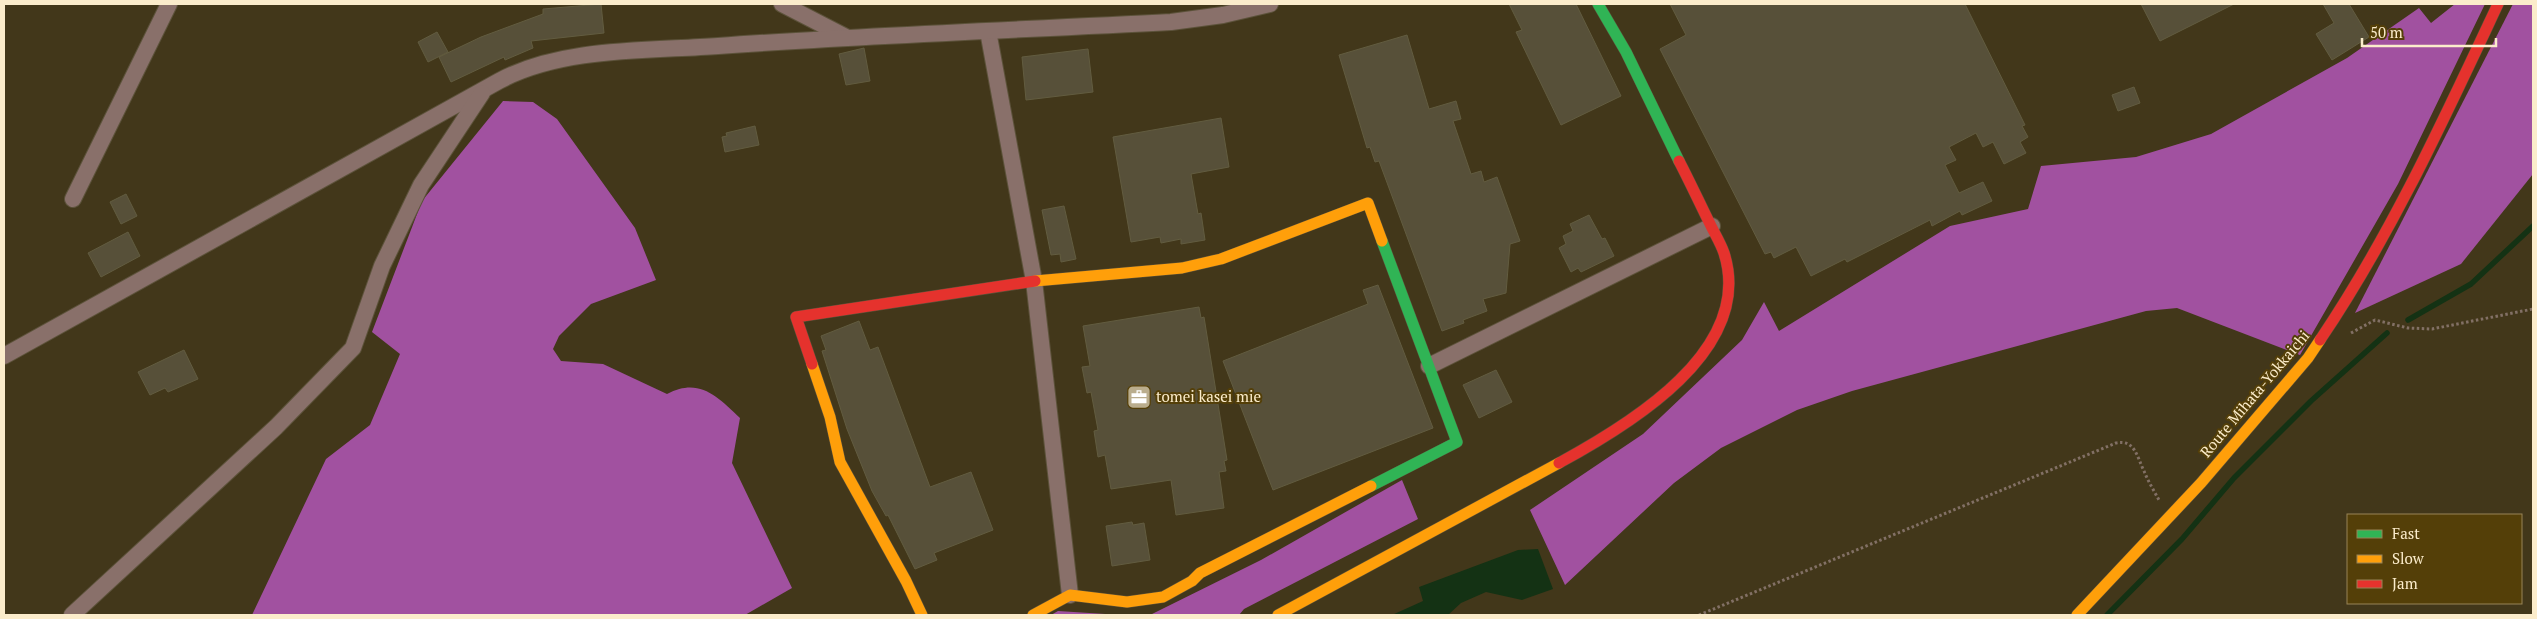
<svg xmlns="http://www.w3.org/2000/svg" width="2537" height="619" viewBox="0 0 2537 619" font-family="'PT Serif',serif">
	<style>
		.forest { fill: #a151a0 }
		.water { fill: #143214 }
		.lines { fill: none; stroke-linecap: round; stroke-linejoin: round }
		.stream { stroke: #143214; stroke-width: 5.5 }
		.building { fill: #575039; stroke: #625c40 }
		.street-casing { stroke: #5c523a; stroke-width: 18 }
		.fast-casing { stroke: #5c523a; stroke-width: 12 }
		.slow-casing { stroke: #5c523a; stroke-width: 12 }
		.jam-casing { stroke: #5c523a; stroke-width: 12 }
		.path { stroke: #827065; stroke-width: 3; stroke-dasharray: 2.5 2.5; stroke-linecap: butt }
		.street { stroke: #89706a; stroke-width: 16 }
		.fast { stroke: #30b455; stroke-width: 11 }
		.slow { stroke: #ff9f0a; stroke-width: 11 }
		.jam { stroke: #e5322d; stroke-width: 11 }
		.labels { text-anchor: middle; stroke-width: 4; stroke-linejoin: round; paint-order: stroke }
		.street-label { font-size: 15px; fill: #fbeccb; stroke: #543f08 }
		.poi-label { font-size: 15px; fill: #fbeccb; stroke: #543f08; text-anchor: start }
	</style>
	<rect width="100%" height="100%" fill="#42371a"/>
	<g class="forest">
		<path d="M2455,4H2485L2398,184L2300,355L2177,308L2146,311L1852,391L1797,410L1721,448L1674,483L1565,585L1530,510L1643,434L1742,340L1764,302L1779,331L1950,226L2028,209L2041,166L2136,157L2211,134L2347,58L2419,8L2431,23Z"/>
		<path d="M2513,4H2533V174L2461,264L2355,313Z"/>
		<path d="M503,101L533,102L557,119L635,228L656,280L591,304L559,336L553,349L561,361L603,364L667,394C699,377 717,396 740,418L732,463L792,588L745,615H252L326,459L370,425L400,354L372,332L422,201Z"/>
		<path d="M1402,480L1418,519L1244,609L1239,615H1150L1261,560Z"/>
		<path d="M1058,611L1121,615H1051Z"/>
	</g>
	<path class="water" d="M1538,549L1553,589L1522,600L1486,592L1461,603L1448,615H1392L1423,601L1419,587L1518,550Z"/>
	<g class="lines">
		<g class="stream">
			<path d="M2408,320L2471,284L2533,226"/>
			<path d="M2107,615L2182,539L2234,478L2311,401L2387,333"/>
		</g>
	</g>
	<g class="building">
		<path d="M601,4L604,33L531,41L533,48L505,60L504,57L451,82L439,57L481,37L543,14V9Z"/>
		<path d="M1509,4H1576L1621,96L1561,125L1516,32L1522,30Z"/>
		<path d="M1670,4H1965L2025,125L2022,126L2028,137L2020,142L2026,153L2004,164L1993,142L1983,147L1976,133L1949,147L1956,160L1945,165L1959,193L1983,182L1992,201L1962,215L1960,211L1932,226L1930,220L1847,262L1845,259L1811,276L1796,247L1774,258L1771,252L1765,254L1660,49L1686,35Z"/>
		<path d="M2141,4H2234L2160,41Z"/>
		<path d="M2323,4H2349L2369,37L2332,60L2316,34L2334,23Z"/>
		<path d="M437,32L448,52L428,62L418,42Z"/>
		<path d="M1407,35L1429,109L1456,101L1461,119L1453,121L1471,174L1481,171L1484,182L1497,177L1520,241L1510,244L1506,293L1483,299L1487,311L1463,320L1464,323L1442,331L1379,161L1375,162L1370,147L1367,148L1339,55Z"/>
		<path d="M864,48L870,81L846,85L839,54Z"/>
		<path d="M1088,49L1093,92L1026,100L1022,57Z"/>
		<path d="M2134,87L2140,103L2118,111L2112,95Z"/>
		<path d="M1221,118L1229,167L1191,174L1198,214L1201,213L1205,240L1181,244V239L1161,243L1160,237L1131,242L1113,137Z"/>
		<path d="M755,126L759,145L725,152L722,137L727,136L726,133Z"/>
		<path d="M126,194L137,216L121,224L110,202Z"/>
		<path d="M1064,206L1076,259L1061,262L1060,254L1051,255L1042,210Z"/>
		<path d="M1589,215L1602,239L1605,238L1614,256L1581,272L1578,268L1571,272L1559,248L1566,244L1563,236L1573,231L1570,224Z"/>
		<path d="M128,232L140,256L101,277L88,253Z"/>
		<path d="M1378,285L1433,428L1273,490L1223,361L1368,304L1363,290Z"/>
		<path d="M1199,307L1201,318L1204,317L1227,460L1224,461L1226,471L1219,472L1224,508L1176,515L1171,480L1111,489L1105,455L1098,457L1094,431L1098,430L1091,392L1087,393L1082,367L1090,366L1083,326Z"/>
		<path d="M859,321L870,350L878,347L930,487L971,472L993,530L934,553L937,560L915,569L888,515L886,516L872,491L847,429L822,351L826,350L821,336Z"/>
		<path d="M184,350L198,379L168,392L165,388L150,395L138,372Z"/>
		<path d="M1496,370L1512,402L1479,418L1463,385Z"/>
		<path d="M1132,522L1133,525L1144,523L1150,560L1112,566L1106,526Z"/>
	</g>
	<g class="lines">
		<g class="street-casing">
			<g id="street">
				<path d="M782,4L846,37"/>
				<path d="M988,31L1034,281L1070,595"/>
				<path d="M73,199L169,4"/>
				<path d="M4,356L499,81C562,47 649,51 718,46C869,35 1020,30 1171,22L1223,15L1270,4"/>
				<path d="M1429,366L1712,226"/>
				<path d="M72,615L276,427L353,348L382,266L421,185L482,93"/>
			</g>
		</g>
		<g class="fast-casing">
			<g id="fast">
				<path d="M1598,4L1626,52L1679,161"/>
				<path d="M1371,486L1457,442L1382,241"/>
			</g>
		</g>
		<g class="slow-casing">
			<g id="slow">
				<path d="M1035,281L1182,268L1221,259L1368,203L1382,241"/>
				<path d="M812,364L830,417L840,462L906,581L922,615"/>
				<path d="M1033,615L1070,595L1127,602L1163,597L1192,581L1200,573L1371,486"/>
				<path d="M1278,615L1559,463"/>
				<path d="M2077,615L2201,483L2308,358L2320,340"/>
			</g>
		</g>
		<g class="jam-casing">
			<g id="jam">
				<path d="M2320,340C2391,235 2444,119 2498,4"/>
				<path d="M812,364L796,317L1035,281"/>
				<path d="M1559,463C1629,425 1755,350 1724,253C1721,244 1715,234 1711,226C1700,204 1690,182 1679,161"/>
			</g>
		</g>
		<g class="path">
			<path d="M2351,333L2375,320L2408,328L2432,329L2533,309"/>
			<path d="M1699,615L2116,443C2135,439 2137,457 2144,471C2148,481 2154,491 2159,500"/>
		</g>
		<use href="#street" class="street"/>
		<use href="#fast" class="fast"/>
		<use href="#slow" class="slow"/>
		<use href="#jam" class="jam"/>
	</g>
	<defs>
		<g id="office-square" transform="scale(1.25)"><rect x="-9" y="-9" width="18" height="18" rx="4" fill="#baad8d" stroke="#543f08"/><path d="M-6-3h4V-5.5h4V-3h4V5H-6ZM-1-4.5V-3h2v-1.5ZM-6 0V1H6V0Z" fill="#fff"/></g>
	</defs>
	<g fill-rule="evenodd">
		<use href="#office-square" x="1139" y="397"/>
	</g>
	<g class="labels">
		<g class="street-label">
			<text transform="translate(2255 394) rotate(-50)" y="5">Route Mihata-Yokkaichi</text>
		</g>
		<g class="poi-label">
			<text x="1156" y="402">tomei kasei mie</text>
		</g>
	</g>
	<rect width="2537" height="619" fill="none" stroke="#fbeccb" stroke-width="10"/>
	<rect x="2347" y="514" width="175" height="90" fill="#543f08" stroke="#978456"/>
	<rect x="2357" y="530" width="25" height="8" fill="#30b455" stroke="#978456"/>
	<text x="2392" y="539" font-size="15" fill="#fbeccb">Fast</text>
	<rect x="2357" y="555" width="25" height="8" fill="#ff9f0a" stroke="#978456"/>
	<text x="2392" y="564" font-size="15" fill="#fbeccb">Slow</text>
	<rect x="2357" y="580" width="25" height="8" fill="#e5322d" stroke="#978456"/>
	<text x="2392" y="589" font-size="15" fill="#fbeccb">Jam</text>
	<path d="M2362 38v8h134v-8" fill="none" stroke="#fbeccb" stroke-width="2.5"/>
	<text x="2370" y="38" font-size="15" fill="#fbeccb" stroke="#543f08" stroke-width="4" paint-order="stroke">50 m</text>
</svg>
